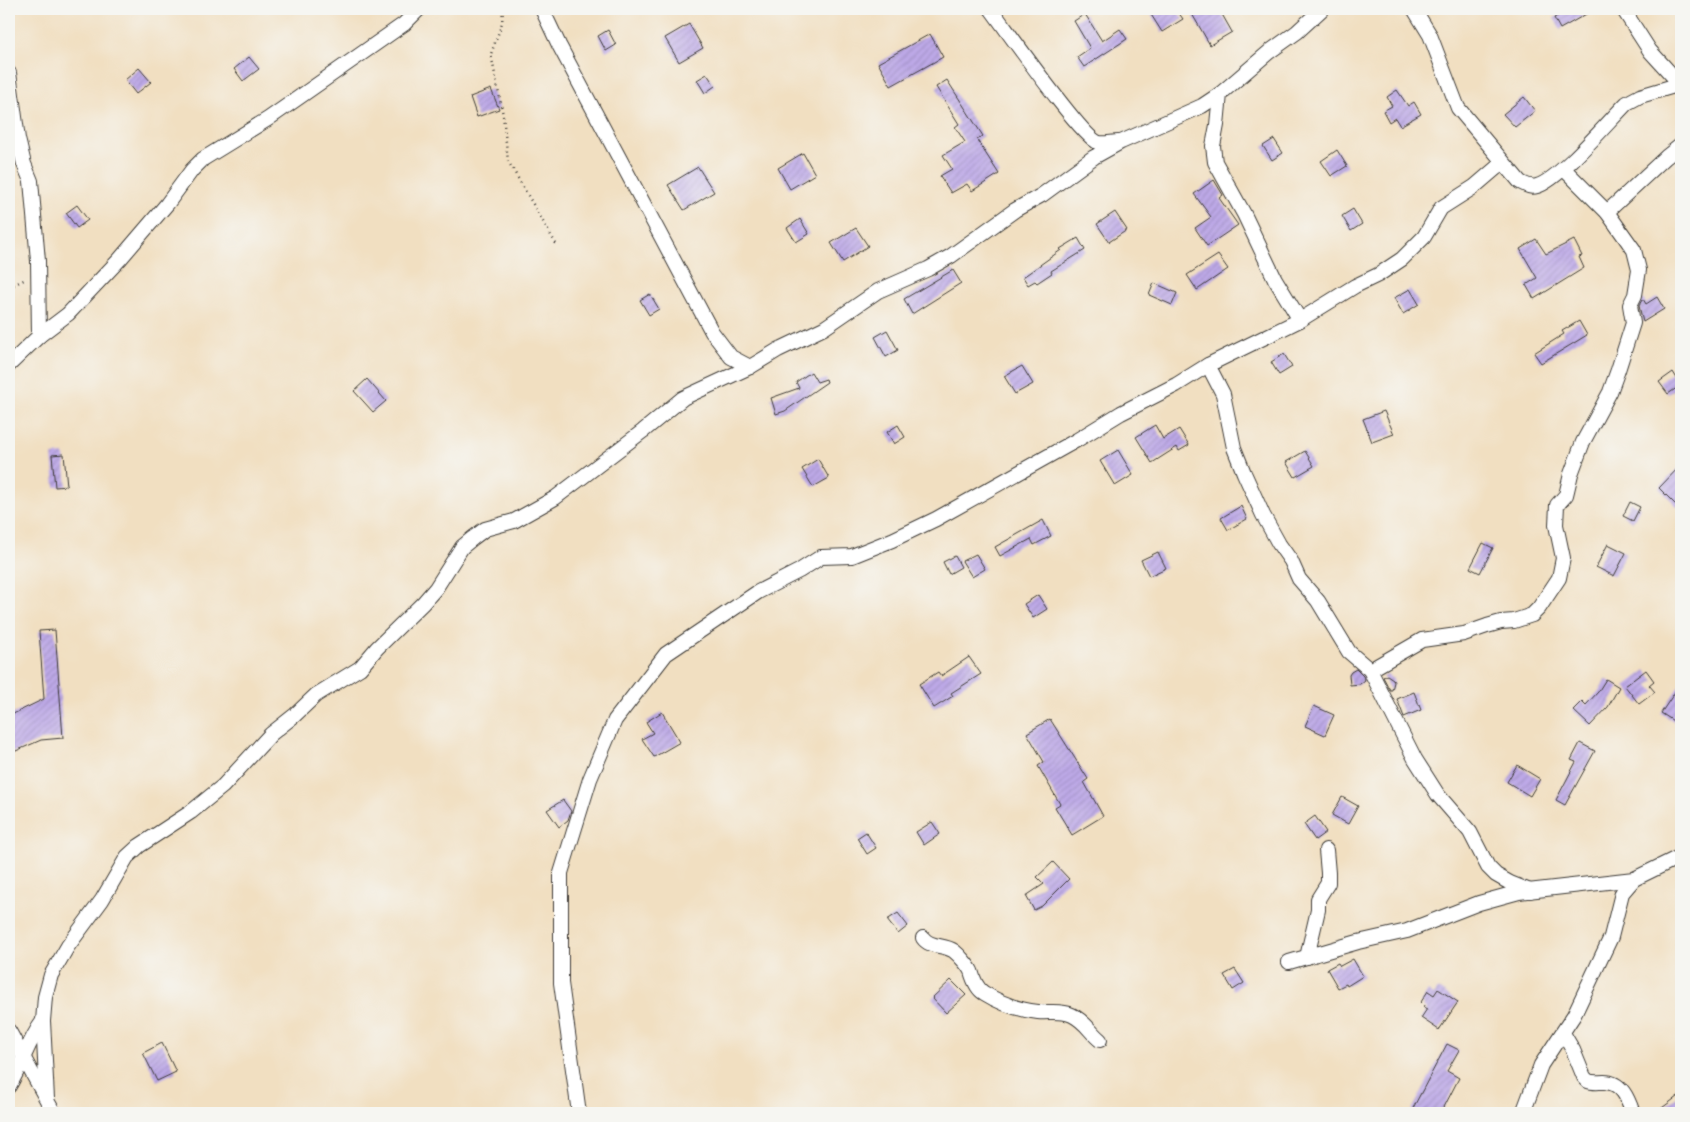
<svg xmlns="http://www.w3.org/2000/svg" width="1690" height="1122" viewBox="0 0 1690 1122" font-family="Kalam,sans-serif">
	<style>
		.building { fill: url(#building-hatch) }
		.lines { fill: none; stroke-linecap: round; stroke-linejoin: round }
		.minor-casing { stroke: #3c3935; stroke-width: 16 }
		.path { stroke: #3c3935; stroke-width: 2.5; stroke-dasharray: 1 4; stroke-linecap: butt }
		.minor { stroke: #fff; stroke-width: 14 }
	</style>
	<defs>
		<pattern id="building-hatch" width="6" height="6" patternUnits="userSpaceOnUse" patternTransform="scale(1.25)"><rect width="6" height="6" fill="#bda9e7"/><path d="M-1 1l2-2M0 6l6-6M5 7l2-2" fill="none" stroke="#a291c6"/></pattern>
	</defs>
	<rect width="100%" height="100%" fill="#f6f6f2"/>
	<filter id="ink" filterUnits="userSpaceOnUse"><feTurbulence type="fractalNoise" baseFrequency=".02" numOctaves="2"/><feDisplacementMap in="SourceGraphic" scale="10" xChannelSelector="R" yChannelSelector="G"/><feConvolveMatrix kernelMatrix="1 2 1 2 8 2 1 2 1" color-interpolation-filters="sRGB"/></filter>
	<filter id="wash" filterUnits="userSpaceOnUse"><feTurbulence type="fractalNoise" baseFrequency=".0096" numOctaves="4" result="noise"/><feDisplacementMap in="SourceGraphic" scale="20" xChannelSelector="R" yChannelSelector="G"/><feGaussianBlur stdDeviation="1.12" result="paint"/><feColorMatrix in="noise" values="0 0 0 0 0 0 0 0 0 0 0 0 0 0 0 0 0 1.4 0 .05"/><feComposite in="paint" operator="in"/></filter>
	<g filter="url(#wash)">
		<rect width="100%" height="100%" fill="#f1dfc1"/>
		<g id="blocks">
			<g class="building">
				<path d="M1156,9H1176L1183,19L1162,32L1150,13Z"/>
				<path d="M1201,9H1219L1232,32L1210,45L1192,14Z"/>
				<path d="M1569,9H1595L1560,29L1554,18Z"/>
				<path d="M1085,14L1102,41L1120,29L1127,39L1084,67L1077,57L1090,48L1074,21Z"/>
				<path d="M689,24L703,48L679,62L665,38Z"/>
				<path d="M608,30L616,45L606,51L598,36Z"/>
				<path d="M930,34L943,57L891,86L878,63Z"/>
				<path d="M249,57L259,69L243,81L234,69Z"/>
				<path d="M139,68L151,82L136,94L125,80Z"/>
				<path d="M707,74L715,86L705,93L697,80Z"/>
				<path d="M947,80L983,136L977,140L999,174L972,191L967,184L951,193L940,176L952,169L943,155L965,142L955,127L959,124L936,87Z"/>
				<path d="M491,89L499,109L477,117L470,97Z"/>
				<path d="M1397,90L1408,106L1414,102L1421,114L1400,126L1395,118L1389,122L1383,111L1392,106L1387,97Z"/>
				<path d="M1524,97L1535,111L1515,127L1503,114Z"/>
				<path d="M1274,139L1283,153L1272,160L1263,146Z"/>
				<path d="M1337,150L1347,166L1331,176L1321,161Z"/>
				<path d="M803,153L815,174L790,189L778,168Z"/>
				<path d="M698,167L714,192L684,210L668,185Z"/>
				<path d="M1214,180L1223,195L1219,198L1238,225L1207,246L1195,228L1211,217L1194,194Z"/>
				<path d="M77,205L88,220L77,228L66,213Z"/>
				<path d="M1353,209L1362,224L1351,231L1342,216Z"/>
				<path d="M1115,212L1127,230L1109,242L1097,224Z"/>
				<path d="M800,219L809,234L796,242L787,228Z"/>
				<path d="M856,228L868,246L843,262L831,243Z"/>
				<path d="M1078,238L1085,250L1051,271L1052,273L1037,283L1035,281L1028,285L1023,277L1061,250L1060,249Z"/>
				<path d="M1536,239L1546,254L1574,240L1582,256L1579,257L1584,268L1534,299L1526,285L1537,278L1520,249Z"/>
				<path d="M1218,255L1228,269L1197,290L1187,275Z"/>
				<path d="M953,270L961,283L912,314L904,299Z"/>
				<path d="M1154,283L1177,293L1172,305L1149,295Z"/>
				<path d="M1410,289L1419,304L1403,314L1394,298Z"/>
				<path d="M650,294L659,309L649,315L640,300Z"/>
				<path d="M1657,297L1664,309L1643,322L1639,306L1643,299L1646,304Z"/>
				<path d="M1579,321L1587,335L1541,363L1534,353L1564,334L1562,331Z"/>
				<path d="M887,330L898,350L886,357L875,337Z"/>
				<path d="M1284,354L1292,367L1279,375L1271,362Z"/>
				<path d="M1022,366L1033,384L1015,394L1004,376Z"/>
				<path d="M811,372L817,382L826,379L827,382L785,411L776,414L771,398L799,388L796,382Z"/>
				<path d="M1673,372L1681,385L1668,394L1659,382Z"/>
				<path d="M367,379L386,401L373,412L354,391Z"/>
				<path d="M1384,411L1394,434L1372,442L1363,419Z"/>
				<path d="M898,425L905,437L894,444L887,432Z"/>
				<path d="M1155,425L1163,439L1179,429L1189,445L1179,451L1177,447L1152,463L1136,437Z"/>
				<path d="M1118,450L1133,475L1115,486L1100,461Z"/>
				<path d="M1305,451L1314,466L1295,477L1286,462Z"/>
				<path d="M64,454L67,486L55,487L52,455Z"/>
				<path d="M818,459L829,478L813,487L802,469Z"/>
				<path d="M1681,465V510L1659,488Z"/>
				<path d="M1630,502L1640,507L1633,521L1623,516Z"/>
				<path d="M1241,506L1247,519L1228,530L1221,518Z"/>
				<path d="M1043,520L1051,536L1034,545L1031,539L1000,556L995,547Z"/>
				<path d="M1483,543L1493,548L1480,573L1470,568Z"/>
				<path d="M1608,544L1626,553L1614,576L1596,567Z"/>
				<path d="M1158,552L1166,568L1149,576L1141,560Z"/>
				<path d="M976,554L985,569L972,577L962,561Z"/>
				<path d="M955,556L961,567L949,574L943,562Z"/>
				<path d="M1038,595L1047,609L1033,618L1024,604Z"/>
				<path d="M55,630L63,738L41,740L9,754V716L44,699L39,631Z"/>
				<path d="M969,657L981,674L951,693L953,696L934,708L919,684L938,672L941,676Z"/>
				<path d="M1356,669L1363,676L1365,680L1360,684L1350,685L1349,675L1351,672Z"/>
				<path d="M1646,670L1654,681L1649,685L1655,692L1639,704L1625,686Z"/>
				<path d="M1387,675L1393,679L1394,682L1392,690H1390L1383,677Z"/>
				<path d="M1606,679L1619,687L1608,707L1590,726L1573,710L1582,701L1586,705L1598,692Z"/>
				<path d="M1681,683V726L1661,713Z"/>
				<path d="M1414,692L1421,710L1404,717L1397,699Z"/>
				<path d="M1314,706L1334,715L1325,735L1305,726Z"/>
				<path d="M662,712L680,742L654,757L642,739L653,733L646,722Z"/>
				<path d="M1050,719L1088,779L1084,782L1103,816L1072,835L1055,807L1060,804L1038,766L1044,762L1027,733Z"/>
				<path d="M1580,743L1595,751L1565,805L1556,800L1576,762L1571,760Z"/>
				<path d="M1517,765L1540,779L1530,796L1507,782Z"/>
				<path d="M1342,797L1358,806L1348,824L1332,815Z"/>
				<path d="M563,800L571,811L568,820L559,827L547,810Z"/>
				<path d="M1315,816L1326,832L1315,840L1304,824Z"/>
				<path d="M932,822L940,834L924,845L916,832Z"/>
				<path d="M866,832L876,848L867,854L857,838Z"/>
				<path d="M1053,862L1069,879L1042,906L1034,910L1026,896L1044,884L1037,877Z"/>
				<path d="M898,913L908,926L898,934L887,920Z"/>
				<path d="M1353,959L1363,976L1347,986L1346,984L1338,988L1327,969L1338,963L1340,966Z"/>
				<path d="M1235,969L1244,983L1233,990L1224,975Z"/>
				<path d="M951,980L966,995L946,1013L932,998Z"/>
				<path d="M1438,989L1458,1002L1439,1030L1421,1018L1427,1009L1423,1007L1424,1005L1421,1002L1428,991L1434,995Z"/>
				<path d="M162,1043L176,1072L157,1081L143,1053Z"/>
				<path d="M1447,1044L1459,1050L1447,1071L1459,1078L1441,1113H1418L1412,1110Z"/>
				<path d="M1681,1094V1110L1677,1113H1655Z"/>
			</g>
		</g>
	</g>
	<g filter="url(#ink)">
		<use href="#blocks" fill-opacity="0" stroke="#3c3935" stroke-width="1"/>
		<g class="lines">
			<g class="minor-casing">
				<g id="minor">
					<path d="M542,9L559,45L712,332L731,357L750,367"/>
					<path d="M991,9C1007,30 1082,138 1099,143C1104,144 1113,142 1118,142"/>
					<path d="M1414,9L1430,35L1458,108L1520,182C1526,185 1530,188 1537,186C1559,180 1609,121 1627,103L1640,96L1681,84"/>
					<path d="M1623,9L1650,51L1680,84"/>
					<path d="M9,73L18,139L24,164L31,181L38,261L39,336"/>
					<path d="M1220,94L1217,125L1213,146L1215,162L1244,214L1275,279L1300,320"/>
					<path d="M1607,212L1666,157L1681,145"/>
					<path d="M9,365L39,336L68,314L120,259L167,204L192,170L203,159L268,119L404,24L419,9"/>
					<path d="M1208,365L1223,394L1234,448L1244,473L1263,515L1279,544L1291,561L1299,579L1318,601L1349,652L1370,670L1415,759L1438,795L1470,832L1488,867L1496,875L1510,883L1530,891"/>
					<path d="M1370,670L1422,640L1464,634L1487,626L1501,622L1514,621L1532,615L1539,608L1559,578L1563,558L1556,525L1557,505L1566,495L1571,474L1583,442L1610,392L1618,370L1633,323L1630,305L1635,295L1639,270L1634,250L1607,212L1564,169"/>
					<path d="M923,938C930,948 944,944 954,951C959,955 968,965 971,971C973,978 977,989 984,993C1000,1003 1020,1010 1038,1012C1049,1013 1061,1010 1072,1015C1085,1021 1090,1032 1100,1040"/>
					<path d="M1307,957L1318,910V899L1328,883V873L1326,850"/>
					<path d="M1289,962L1358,942L1407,931L1479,903L1519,892L1634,879"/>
					<path d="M9,1031L54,1113"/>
					<path d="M1563,1033L1573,1050L1584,1077L1588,1081C1593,1083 1598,1082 1604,1082C1622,1082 1628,1099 1633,1113"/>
					<path d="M9,1086C22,1065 28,1041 43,1021"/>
					<path d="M47,1099L43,1021L45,997L51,975L68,946L102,900L127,857L139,846L191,812L223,786L271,734L295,715L316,695L360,668L377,648L423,603L436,588L462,547L473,538L485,529L514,521L555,498L643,431L683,398L750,367L778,350L824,328L878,291L928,269L951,256L1015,210L1042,195L1094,157L1121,142L1202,106L1220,94L1269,52L1297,32L1322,9"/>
					<path d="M579,1113L561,983V873L590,779L615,720L666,654L758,592L799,571L821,557L852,556L892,540L936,519L1077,440L1121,413L1176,385L1208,365L1300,320L1355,286L1378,275L1402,259L1424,237L1441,208L1474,187L1502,163"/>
					<path d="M1523,1113L1541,1065L1574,1015L1611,937L1622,893L1634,879L1681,856"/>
				</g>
			</g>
			<g class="path">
				<path d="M503,9L502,23L491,54L503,115L508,161L556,244"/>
				<path d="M9,287L26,279"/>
			</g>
			<use href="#minor" class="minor"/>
		</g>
	</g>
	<rect width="1690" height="1122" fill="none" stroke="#f6f6f2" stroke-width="30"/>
</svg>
